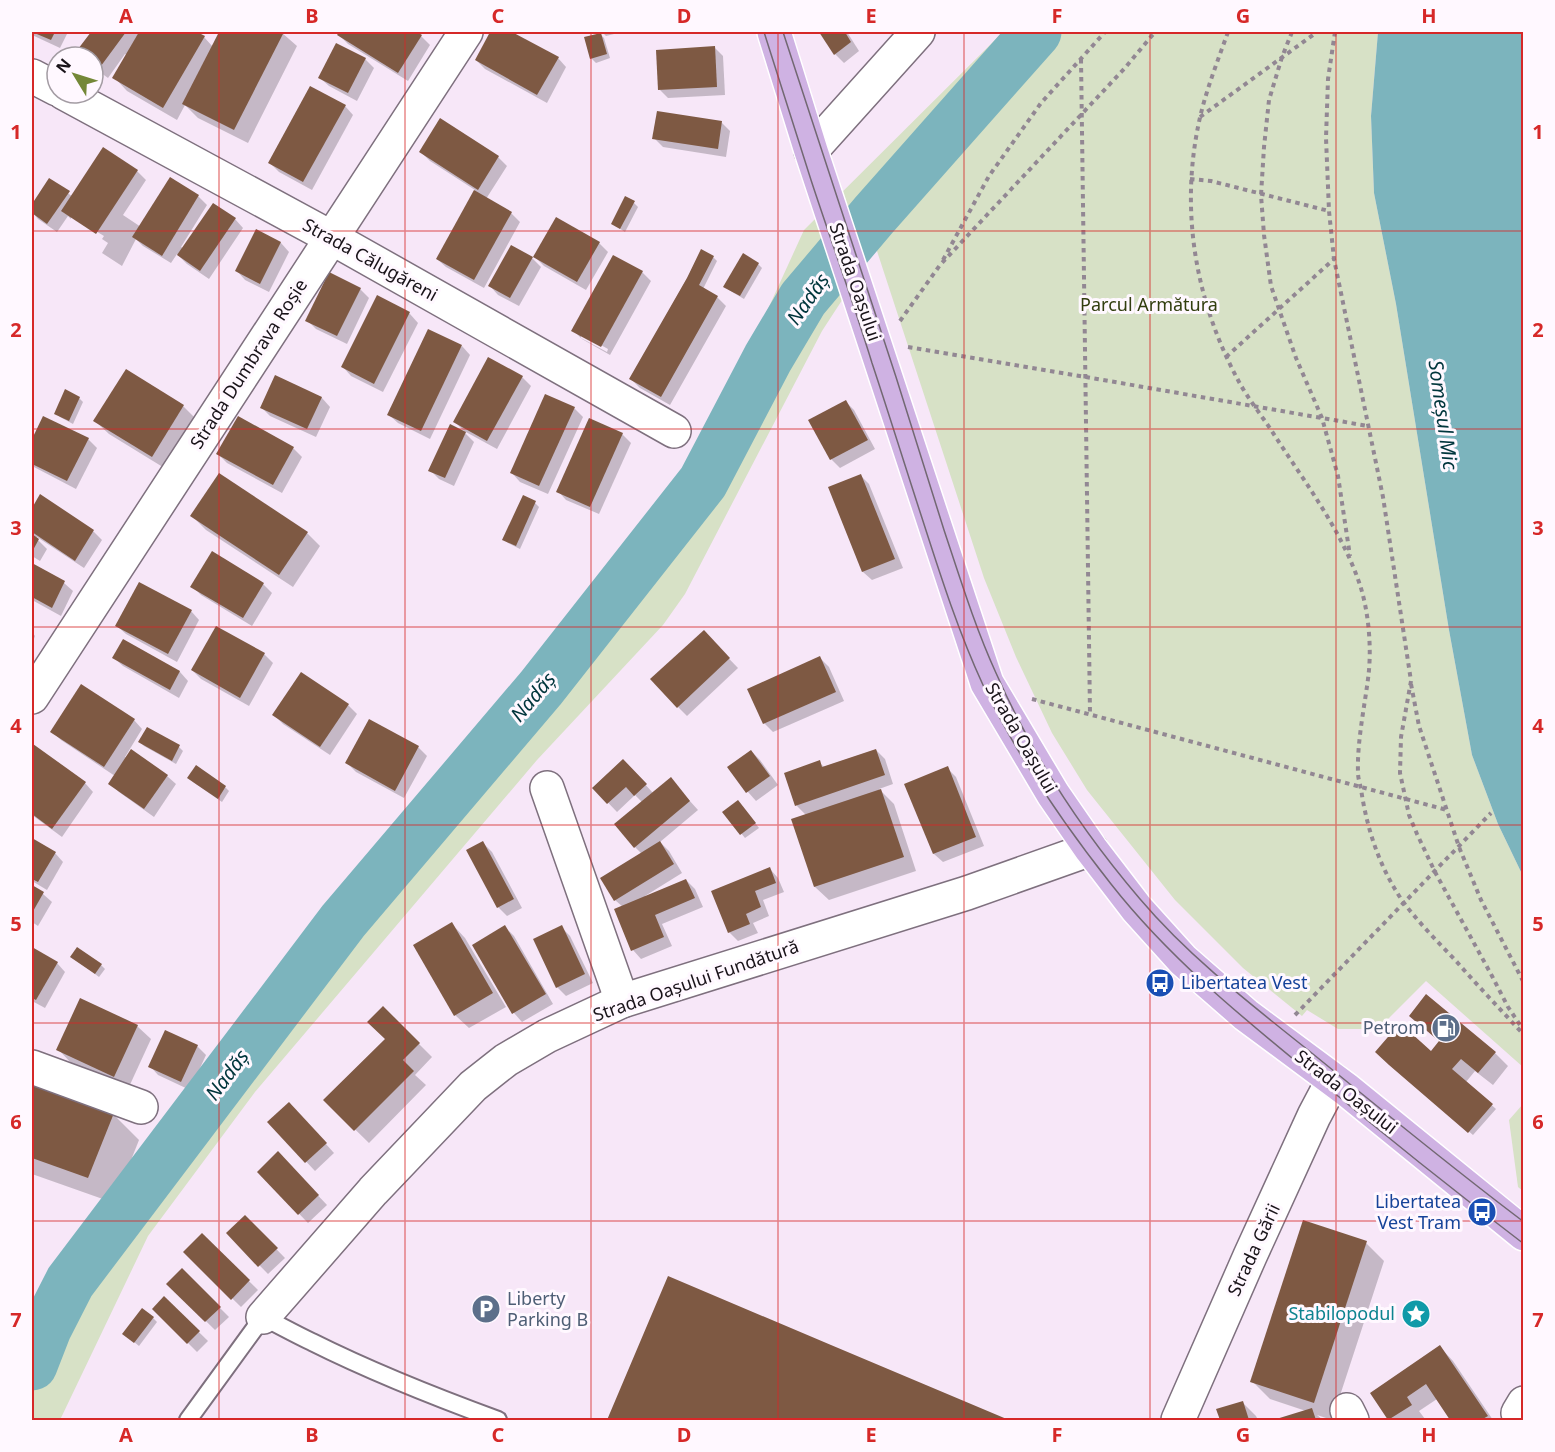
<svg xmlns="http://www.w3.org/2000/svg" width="1555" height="1452" viewBox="0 0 1555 1452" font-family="'Noto Sans',sans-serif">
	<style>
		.green { fill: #d7e1c6 }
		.water { fill: #7cb4bd }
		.shadow { fill: #0003; fill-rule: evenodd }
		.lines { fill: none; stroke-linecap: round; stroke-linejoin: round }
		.river { stroke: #7cb4bd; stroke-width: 51 }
		.building { fill: #7e5943 }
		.service-casing { stroke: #7e707e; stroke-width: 20 }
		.minor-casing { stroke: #7e707e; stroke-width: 36 }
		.tertiary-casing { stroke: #7e707e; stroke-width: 36 }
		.primary-casing { stroke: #fff; stroke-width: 36 }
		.path { stroke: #928793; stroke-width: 4; stroke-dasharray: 4.5 4.5; stroke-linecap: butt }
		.service { stroke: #fff; stroke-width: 16 }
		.minor { stroke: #fff; stroke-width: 33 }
		.tertiary { stroke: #fff; stroke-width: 33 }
		.primary { stroke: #cfb2e3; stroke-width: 33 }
		.tram { stroke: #726872; stroke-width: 1.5 }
		.grid { fill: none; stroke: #d62828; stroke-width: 1.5; stroke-opacity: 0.55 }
		.labels { text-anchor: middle; stroke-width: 6; stroke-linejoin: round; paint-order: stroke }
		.street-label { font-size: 18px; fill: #191319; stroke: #fff8ff }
		.park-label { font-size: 18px; fill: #323e0f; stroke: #fff8ff }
		.transit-label { font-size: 18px; fill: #164399; stroke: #fff8ff; text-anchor: start }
		.service-label { font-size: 18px; fill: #4e5e75; stroke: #fff8ff; text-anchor: end }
		.culture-label { font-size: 18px; fill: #0d838f; stroke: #fff8ff; text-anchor: end }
		.water-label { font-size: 20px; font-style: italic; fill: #00353c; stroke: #fff8ff }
		.neatline { fill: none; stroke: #d62828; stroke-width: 2 }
		.grid-label { font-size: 20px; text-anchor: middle; font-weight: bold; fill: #d62828 }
	</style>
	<rect width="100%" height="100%" fill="#f7e7f8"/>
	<g class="green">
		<path d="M1003,32H1378L1371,116L1374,193L1396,304L1449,630L1472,755L1498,824L1523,876V1067L1426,981L1378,1029H1338L1307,1010L1302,1016L1243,968L1175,900L1087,790L1052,733L1016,657L984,578L876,248L822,331L685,594L663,625L537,760L255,1092L148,1236L60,1420H32V1302L176,1109L417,810L679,496L714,427L804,230Z"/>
		<path d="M1523,1104V1191L1518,1187L1509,1120Z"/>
	</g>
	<path class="water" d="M1378,32H1523V876L1498,824L1472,755L1449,630L1396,304L1374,193L1371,116Z"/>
	<g class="shadow">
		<path d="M32,32H68L60,48L32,35Z"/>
		<path d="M93,32H194L204,37L213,47L221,32H281L297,46L248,143L198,118L185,105L177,120L127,91L114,77L127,55L125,54L108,78L93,67V57H81L77,53Z"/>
		<path d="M341,32H414L421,36L430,45L408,81L348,44L339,35Z"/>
		<path d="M492,32H509L558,58L566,67L547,103L485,69L476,60Z"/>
		<path d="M602,32H622L606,36Z"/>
		<path d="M820,32H847L859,51L844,63L835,54Z"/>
		<path d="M600,34L604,38L610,58L596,63L592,59L586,38Z"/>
		<path d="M714,47L723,56L725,95L668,98L660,90Z"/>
		<path d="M365,59L374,68L357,101L329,86L320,78Z"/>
		<path d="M345,106L353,115L312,190L279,172L270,163Z"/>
		<path d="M721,122L730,131L726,157L663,147L654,138Z"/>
		<path d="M421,152L498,157L507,166L486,199L511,213L520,222L484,288L446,267L437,259L475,190L430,161Z"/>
		<path d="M137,171L146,180L123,215L141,227L171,179L198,196L207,205L181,247L183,248L235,219L243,228L209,279L187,264L177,254L171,263L143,246L136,239L122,266L102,253L108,243L102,239L104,236L71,216V219L68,216L57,232L38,219L32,212V207L50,180L73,197Z"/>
		<path d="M634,203L638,207L625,232L613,224Z"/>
		<path d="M257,231L281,243L289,252L269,292L245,280L237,271Z"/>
		<path d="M599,243L608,252L586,290L544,266L535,257Z"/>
		<path d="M512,247L533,259L541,267L519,306L498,295L490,286Z"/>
		<path d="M702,251L713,257L717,261L703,289L717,297L726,306L670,405L640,388L631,379Z"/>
		<path d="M758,264L762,268L744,299L729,290L725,286Z"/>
		<path d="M642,272L651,281L610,355L582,339L573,330ZM581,334L608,349L607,352L581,338Z"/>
		<path d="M330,274L360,289L369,298L347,344L316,329L307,320Z"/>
		<path d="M377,297L410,314L418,323L383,392L351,376L343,367Z"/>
		<path d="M462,346L470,355L430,439L398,423L389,415Z"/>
		<path d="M276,377L322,398L330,407L316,437L270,416L261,407Z"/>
		<path d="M522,377L531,386L497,449L464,431L455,422Z"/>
		<path d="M79,398L83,402L73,424L60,417L56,413Z"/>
		<path d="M845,401L854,410L875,449L840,468L831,459Z"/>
		<path d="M183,406L197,420L166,469L109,434L95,421Z"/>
		<path d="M574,408L583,417L548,494L520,482L512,473Z"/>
		<path d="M44,418L88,439L97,448L76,489L32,466V442Z"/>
		<path d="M465,433L474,442L454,486L439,479L430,470Z"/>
		<path d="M622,434L631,443L599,514L566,500L558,491Z"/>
		<path d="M293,448L302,457L282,493L227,463L218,454Z"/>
		<path d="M860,475L869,484L903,568L872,580L863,572Z"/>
		<path d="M40,496L94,532L102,540L84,568L37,537L36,538L47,549L40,561L32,556V536L36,538L32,533V511Z"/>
		<path d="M523,497L535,503L539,507L520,549L508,543L504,539Z"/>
		<path d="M192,516L307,533L320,546L293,587L206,530Z"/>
		<path d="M32,565L64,583L73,591L61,616L32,600Z"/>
		<path d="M263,584L272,593L252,626L201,595L192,586Z"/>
		<path d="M191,611L199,620L177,662L126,634L117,626Z"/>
		<path d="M32,632L35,636L32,644Z"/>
		<path d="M123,641L180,672L188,681L179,698L123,666L114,658Z"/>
		<path d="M712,641L738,668L687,716L678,707Z"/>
		<path d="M264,654L273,663L249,706L201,679L192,670Z"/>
		<path d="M820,658L829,667L844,701L773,732L764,723Z"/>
		<path d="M348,705L357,714L330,755L283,724L274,715Z"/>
		<path d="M134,720L142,729L125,757L167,776L176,784L154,817L119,792L110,783L115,776L61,740L52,731Z"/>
		<path d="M148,729L179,747L183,751L176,764L144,746L140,742Z"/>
		<path d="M33,746L85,783L93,792L62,837L32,815V749Z"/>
		<path d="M418,747L427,756L404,798L356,772L347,763Z"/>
		<path d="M876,750L885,759L893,784L879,789L894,804L916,871L829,900L815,887L806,815L797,806L785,774L819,762L825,768Z"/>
		<path d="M751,751L760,760L778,785L756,801L748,792L729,767Z"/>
		<path d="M947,768L956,777L984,846L943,862L934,854Z"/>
		<path d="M632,770L653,793L670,779L698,810L660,842L669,851L682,873L645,896L646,898L686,880L695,889L703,907L662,924L672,946L641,959L633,950L623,907L615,900L642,854L635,847L642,802L635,795L617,812L594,788Z"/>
		<path d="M193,782L225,787L229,791L222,802Z"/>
		<path d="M742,806L759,828L745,838L724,812Z"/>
		<path d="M32,840L55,853L63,862L47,890L32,881Z"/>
		<path d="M483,843L492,852L522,908L507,916L498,907L468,851Z"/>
		<path d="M770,869L778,878L784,892L763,900L769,916L753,923L758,933L738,941L729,932L713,891Z"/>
		<path d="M32,887L43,894L52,902L38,926L32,922Z"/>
		<path d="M452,924L465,938L506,1007L469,1028L455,1015Z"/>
		<path d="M505,927L514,936L553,1004L522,1022L514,1013L474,946Z"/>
		<path d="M561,927L570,936L593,983L566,996L557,987Z"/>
		<path d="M32,949L57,963L65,972L45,1008L32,1001Z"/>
		<path d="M72,957L101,965L105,969L99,977Z"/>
		<path d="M383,1008L432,1057L415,1075L426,1085L369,1143L325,1100L387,1039Z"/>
		<path d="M1411,1016L1495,1053L1508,1066L1493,1085L1475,1071L1466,1082L1496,1109L1473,1135L1395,1069L1432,1053L1440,1042Z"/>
		<path d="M137,1026L151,1039L128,1089L71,1063L58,1049Z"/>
		<path d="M197,1046L206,1055L190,1090L158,1075L150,1066Z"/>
		<path d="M32,1086L113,1114L139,1140L114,1203L32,1174Z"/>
		<path d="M298,1113L334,1153L315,1171L269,1122Z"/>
		<path d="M278,1153L327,1205L308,1223L259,1172Z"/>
		<path d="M245,1217L285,1258L268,1274L228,1233Z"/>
		<path d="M1304,1222L1366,1243L1384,1261L1332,1420L1317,1415L1323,1420H1276L1306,1411L1270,1399L1252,1381Z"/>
		<path d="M202,1235L258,1290L241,1307L185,1252Z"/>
		<path d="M182,1270L229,1317L215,1330L168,1284Z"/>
		<path d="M669,1278L1005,1420H609Z"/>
		<path d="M164,1298L208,1341L197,1352L154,1309Z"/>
		<path d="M153,1318L157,1322L139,1346L128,1337Z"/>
		<path d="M1440,1347L1453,1361L1493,1420H1452L1437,1399L1419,1411L1425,1419L1422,1420H1390L1372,1393Z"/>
		<path d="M1242,1402L1256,1416L1258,1420H1221L1218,1410Z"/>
	</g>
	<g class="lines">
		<path class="river" d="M32,1365L46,1329L70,1282L343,921L541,688L703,482L768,358L803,299L874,215L1036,32"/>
	</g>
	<g class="building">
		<path d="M32,32H55L51,40Z"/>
		<path d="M91,32H126L98,70L93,66V57H80L75,53Z"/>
		<path d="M139,32H197L205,36L163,108L112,78Z"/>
		<path d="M219,32H284L234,130L182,104Z"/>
		<path d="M339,32H417L422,35L398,73L337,35Z"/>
		<path d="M490,32H512L559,57L537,95L475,60Z"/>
		<path d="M819,32H845L851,42L834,55Z"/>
		<path d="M601,33L607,54L590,59L584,37Z"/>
		<path d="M336,43L366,58L348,93L318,78Z"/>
		<path d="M715,46L717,87L658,90L656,50Z"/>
		<path d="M310,86L346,105L303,182L268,163Z"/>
		<path d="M657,111L722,121L718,149L652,139Z"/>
		<path d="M440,118L499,156L478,190L419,152Z"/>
		<path d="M103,147L138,170L96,234L61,211Z"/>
		<path d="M170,177L199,195L162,256L132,237Z"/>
		<path d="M49,178L70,191L47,224L32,213V204Z"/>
		<path d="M474,190L512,212L474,280L436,259Z"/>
		<path d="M625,196L635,201L620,229L611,224Z"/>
		<path d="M213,203L236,218L200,271L177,255Z"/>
		<path d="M556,217L600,242L577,282L533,257Z"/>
		<path d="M256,229L281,242L260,284L235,271Z"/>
		<path d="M511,245L533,257L510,298L488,286Z"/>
		<path d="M701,249L714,256L699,285L718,296L661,397L629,379L687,278Z"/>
		<path d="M743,253L759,263L740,296L723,287Z"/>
		<path d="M613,255L643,271L601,347L571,331Z"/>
		<path d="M329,272L361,288L337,336L305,321Z"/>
		<path d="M377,295L410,312L374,384L341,367Z"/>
		<path d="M428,329L462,345L421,431L387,415Z"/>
		<path d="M488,357L523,376L487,441L453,422Z"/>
		<path d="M126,369L184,405L152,457L93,421Z"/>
		<path d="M275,375L322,397L307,429L260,408Z"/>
		<path d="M65,389L80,397L69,421L54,414Z"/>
		<path d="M545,394L575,407L539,486L510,473Z"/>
		<path d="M846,400L868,440L830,460L808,420Z"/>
		<path d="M43,416L89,438L67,481L32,464V439Z"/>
		<path d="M238,416L294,447L273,485L216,454Z"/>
		<path d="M589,418L623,433L590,507L556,492Z"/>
		<path d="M450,424L466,432L445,478L428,471Z"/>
		<path d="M219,473L308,532L279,575L190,516Z"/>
		<path d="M861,474L895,559L862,572L828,487Z"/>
		<path d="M40,494L94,530L75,561L32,532V508Z"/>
		<path d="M523,495L536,501L516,546L502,540Z"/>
		<path d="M32,534L39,539L32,552Z"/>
		<path d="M212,551L264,583L243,618L190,587Z"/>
		<path d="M32,563L65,581L52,608L32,597Z"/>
		<path d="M139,582L192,610L168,654L115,626Z"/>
		<path d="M216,626L265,653L240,698L191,670Z"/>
		<path d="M704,630L730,658L677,708L650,679Z"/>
		<path d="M123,639L180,671L170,690L112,658Z"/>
		<path d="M820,656L836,692L763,724L747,689Z"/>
		<path d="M301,672L349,704L320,747L272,715Z"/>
		<path d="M81,684L135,719L104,767L50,732Z"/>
		<path d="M369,719L419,746L395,791L345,763Z"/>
		<path d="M147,727L180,745L172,761L138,742Z"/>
		<path d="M33,744L86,782L52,829L32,814V746Z"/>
		<path d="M131,749L168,775L144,809L108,784Z"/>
		<path d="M876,749L885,775L795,806L784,773L820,760L822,767Z"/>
		<path d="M751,750L770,776L746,793L727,767Z"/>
		<path d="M623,759L647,784L634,796L626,787L607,804L592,788Z"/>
		<path d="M196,765L226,786L218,799L187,778Z"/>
		<path d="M948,766L976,837L933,854L904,784Z"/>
		<path d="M671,777L690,801L634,848L614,824Z"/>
		<path d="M881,789L904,857L814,887L791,819Z"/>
		<path d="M738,800L756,823L740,835L722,812Z"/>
		<path d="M32,838L56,852L38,882L32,879Z"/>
		<path d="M483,841L514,899L497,908L466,850Z"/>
		<path d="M660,841L674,864L614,901L600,878Z"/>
		<path d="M770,867L776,883L755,891L761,907L746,914L750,924L728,933L711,891Z"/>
		<path d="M686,879L695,898L655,915L664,937L631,951L614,909Z"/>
		<path d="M32,885L44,892L32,913Z"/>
		<path d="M452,922L493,993L454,1016L413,945Z"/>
		<path d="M505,925L546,994L512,1014L472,945Z"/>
		<path d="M562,925L585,974L556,988L533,939Z"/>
		<path d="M32,947L58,962L36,1000L32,998Z"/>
		<path d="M77,947L102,964L95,974L70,957Z"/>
		<path d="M1426,994L1496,1052L1478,1073L1461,1059L1452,1069L1493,1104L1468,1133L1389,1065L1375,1052L1400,1023L1431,1051L1439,1041L1409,1016Z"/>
		<path d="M80,998L138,1025L114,1077L56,1050Z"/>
		<path d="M383,1006L420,1043L403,1060L414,1071L354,1131L323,1100L385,1039L367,1022Z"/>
		<path d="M165,1030L198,1045L181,1082L148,1067Z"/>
		<path d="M32,1084L114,1113L88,1178L32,1158Z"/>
		<path d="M289,1102L327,1143L305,1163L267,1122Z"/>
		<path d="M278,1151L319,1195L298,1215L257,1172Z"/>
		<path d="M245,1215L278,1248L258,1267L226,1233Z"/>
		<path d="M1303,1220L1367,1241L1314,1403L1250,1382Z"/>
		<path d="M202,1233L250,1280L231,1300L183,1252Z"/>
		<path d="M182,1268L221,1307L205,1322L166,1284Z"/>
		<path d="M668,1276L831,1345L1009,1420H607Z"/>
		<path d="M164,1296L200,1331L187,1344L152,1309Z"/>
		<path d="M142,1308L154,1317L134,1343L122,1334Z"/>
		<path d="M1440,1345L1488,1416L1481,1420H1450L1426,1384L1407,1397L1412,1405L1388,1420L1370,1393Z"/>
		<path d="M1243,1401L1249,1420H1220L1216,1409Z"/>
		<path d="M1312,1408L1316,1420H1273Z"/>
	</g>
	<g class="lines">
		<g class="service-casing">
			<path id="service" d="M188,1420L263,1317C279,1325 295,1334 312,1342C372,1372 435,1397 498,1420"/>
		</g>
		<g class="minor-casing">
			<g id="minor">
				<path d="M32,76L57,89"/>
				<path d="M64,93L332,238L674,431"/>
				<path d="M32,697L466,32"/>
				<path d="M547,788L622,1001"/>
				<path d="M32,1067L141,1107"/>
				<path d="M263,1317L373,1191L473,1086L506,1060L547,1036L622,1001L967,893L1091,849"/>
				<path d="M1524,1403L1518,1413L1524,1418"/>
				<path d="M1347,1410L1352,1420"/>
			</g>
		</g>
		<g class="tertiary-casing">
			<g id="tertiary">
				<path d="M811,151L918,32"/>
				<path d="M1178,1420L1250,1256L1314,1116L1333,1080"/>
			</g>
		</g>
		<g class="primary-casing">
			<path id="primary" d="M774,32L811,151L987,683L1053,794L1091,849L1137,909L1183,960L1246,1015L1347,1090L1524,1234"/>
		</g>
		<g class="path">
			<path d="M1228,32C1218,60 1205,93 1199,122C1180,210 1195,300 1238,380C1248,399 1263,417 1275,436C1306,484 1342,531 1360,585C1369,613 1372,650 1368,679C1364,710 1357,742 1358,773C1358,778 1360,784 1361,789C1367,830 1380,869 1404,903C1419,923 1438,942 1456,961C1478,986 1501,1010 1524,1035"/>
			<path d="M1292,32L1282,57L1269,100L1264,147L1261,195L1264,235L1271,286L1296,358L1322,418L1338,476L1350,556"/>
			<path d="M1335,32L1328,79L1326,138L1329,211L1334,259L1383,497L1411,681L1401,737L1400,773L1409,815L1417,834L1435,872L1492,976L1508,1007L1524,1031"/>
			<path d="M1081,59L1090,714"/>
			<path d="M1200,117L1317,32"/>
			<path d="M1190,179L1211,181L1329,211"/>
			<path d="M943,260L989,176L1041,103L1105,32"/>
			<path d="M900,321L940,265L1124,69L1155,32"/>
			<path d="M908,347L1086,377L1368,426"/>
			<path d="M1226,357L1334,259"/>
			<path d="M1411,684L1419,726L1459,847L1481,900L1524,983"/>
			<path d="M1032,699L1447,810"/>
			<path d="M1295,1015L1491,813"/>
		</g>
		<use href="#service" class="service"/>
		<use href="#minor" class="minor"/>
		<use href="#tertiary" class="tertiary"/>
		<use href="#primary" class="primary"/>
		<g class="tram">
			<path d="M764,32C780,81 795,131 811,180C831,241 853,301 872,363C889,414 905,466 922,518C940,574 958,631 983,685C1017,756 1062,822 1111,884C1169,958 1243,1018 1315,1077C1383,1134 1453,1190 1524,1244"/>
			<path d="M783,32C820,147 859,262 896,377C912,428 928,479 944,530C960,578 975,627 996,673C1032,755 1082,831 1140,899C1190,958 1253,1006 1313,1054C1383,1111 1452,1168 1524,1222"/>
		</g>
	</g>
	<path class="grid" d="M219,32V1420M405,32V1420M591,32V1420M778,32V1420M964,32V1420M1150,32V1420M1336,32V1420M32,231H1524M32,429H1524M32,627H1524M32,825H1524M32,1023H1524M32,1221H1524"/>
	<defs>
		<g id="bus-disc" transform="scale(1.5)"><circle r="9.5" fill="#1a4fb4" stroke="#fff8ff"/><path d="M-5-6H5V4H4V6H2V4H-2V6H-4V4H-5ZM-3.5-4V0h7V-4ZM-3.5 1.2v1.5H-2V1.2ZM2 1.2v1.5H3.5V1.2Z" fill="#fff"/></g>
		<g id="fuel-disc" transform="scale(1.5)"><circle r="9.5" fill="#5c6f8a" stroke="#fff8ff"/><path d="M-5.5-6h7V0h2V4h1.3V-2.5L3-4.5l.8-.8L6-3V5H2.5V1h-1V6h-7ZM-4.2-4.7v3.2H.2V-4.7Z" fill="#fff"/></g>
		<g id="parking-disc" transform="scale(1.5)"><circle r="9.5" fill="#5c6f8a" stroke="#fff8ff"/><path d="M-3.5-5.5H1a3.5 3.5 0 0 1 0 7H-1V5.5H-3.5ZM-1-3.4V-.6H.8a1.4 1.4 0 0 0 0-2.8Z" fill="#fff"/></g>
		<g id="sight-disc" transform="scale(1.5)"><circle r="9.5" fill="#0f9aa8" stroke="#fff8ff"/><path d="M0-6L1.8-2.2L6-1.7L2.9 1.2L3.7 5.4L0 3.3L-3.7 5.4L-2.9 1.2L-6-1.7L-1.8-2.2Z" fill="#fff"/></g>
	</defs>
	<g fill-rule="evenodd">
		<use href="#bus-disc" x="1160" y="983"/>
		<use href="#fuel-disc" x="1446" y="1028"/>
		<use href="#bus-disc" x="1482" y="1212"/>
		<use href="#parking-disc" x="486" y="1309"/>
		<use href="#sight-disc" x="1416" y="1314"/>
	</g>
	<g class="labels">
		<g class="street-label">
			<text transform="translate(370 260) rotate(29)" y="6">Strada Călugăreni</text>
			<text transform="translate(855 282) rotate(71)" y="6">Strada Oașului</text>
			<text transform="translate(249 364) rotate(-57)" y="6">Strada Dumbrava Roșie</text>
			<text transform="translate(1021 738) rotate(60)" y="6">Strada Oașului</text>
			<text transform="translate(696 981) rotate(-19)" y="6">Strada Oașului Fundătură</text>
			<text transform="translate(1346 1092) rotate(38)" y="6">Strada Oașului</text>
			<text transform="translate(1254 1250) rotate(-65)" y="6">Strada Gării</text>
		</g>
		<g class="park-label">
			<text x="1149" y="311">Parcul Armătura</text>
		</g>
		<g class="transit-label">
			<text x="1181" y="989">Libertatea Vest</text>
			<text x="1461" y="1208" text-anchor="end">Libertatea<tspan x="1461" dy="21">Vest Tram</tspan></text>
		</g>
		<g class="service-label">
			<text x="1425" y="1034">Petrom</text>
			<text x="507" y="1305" text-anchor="start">Liberty<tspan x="507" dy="21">Parking B</tspan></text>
		</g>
		<g class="culture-label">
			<text x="1395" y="1320">Stabilopodul</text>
		</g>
		<g class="water-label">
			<text transform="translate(808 299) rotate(-55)" y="7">Nadăș</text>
			<text transform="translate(1443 415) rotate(82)" y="7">Someșul Mic</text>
			<text transform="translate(533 697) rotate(-50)" y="7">Nadăș</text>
			<text transform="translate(227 1075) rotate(-53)" y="7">Nadăș</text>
		</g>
	</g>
	<rect width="1555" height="1452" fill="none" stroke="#fff8ff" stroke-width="66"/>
	<g transform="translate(75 75) rotate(308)"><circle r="28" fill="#fff8ff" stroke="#a39ca3" stroke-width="1.5"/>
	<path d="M0-4.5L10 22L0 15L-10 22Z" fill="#748838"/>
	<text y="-9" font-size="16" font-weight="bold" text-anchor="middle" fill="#191319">N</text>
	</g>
	<rect x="33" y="33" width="1489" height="1386" class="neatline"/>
	<g class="grid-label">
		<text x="126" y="23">A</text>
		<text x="312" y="23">B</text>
		<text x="498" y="23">C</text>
		<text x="684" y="23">D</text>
		<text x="871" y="23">E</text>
		<text x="1057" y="23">F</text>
		<text x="1243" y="23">G</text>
		<text x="1429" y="23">H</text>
		<text x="16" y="139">1</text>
		<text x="1538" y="139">1</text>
		<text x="16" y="337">2</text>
		<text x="1538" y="337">2</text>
		<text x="16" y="535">3</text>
		<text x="1538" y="535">3</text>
		<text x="16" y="733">4</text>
		<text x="1538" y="733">4</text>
		<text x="16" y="931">5</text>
		<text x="1538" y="931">5</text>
		<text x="16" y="1129">6</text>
		<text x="1538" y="1129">6</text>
		<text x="16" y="1327">7</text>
		<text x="1538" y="1327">7</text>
		<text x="126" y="1442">A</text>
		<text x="312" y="1442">B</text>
		<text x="498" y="1442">C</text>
		<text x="684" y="1442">D</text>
		<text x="871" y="1442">E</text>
		<text x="1057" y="1442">F</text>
		<text x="1243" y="1442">G</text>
		<text x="1429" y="1442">H</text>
	</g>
</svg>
